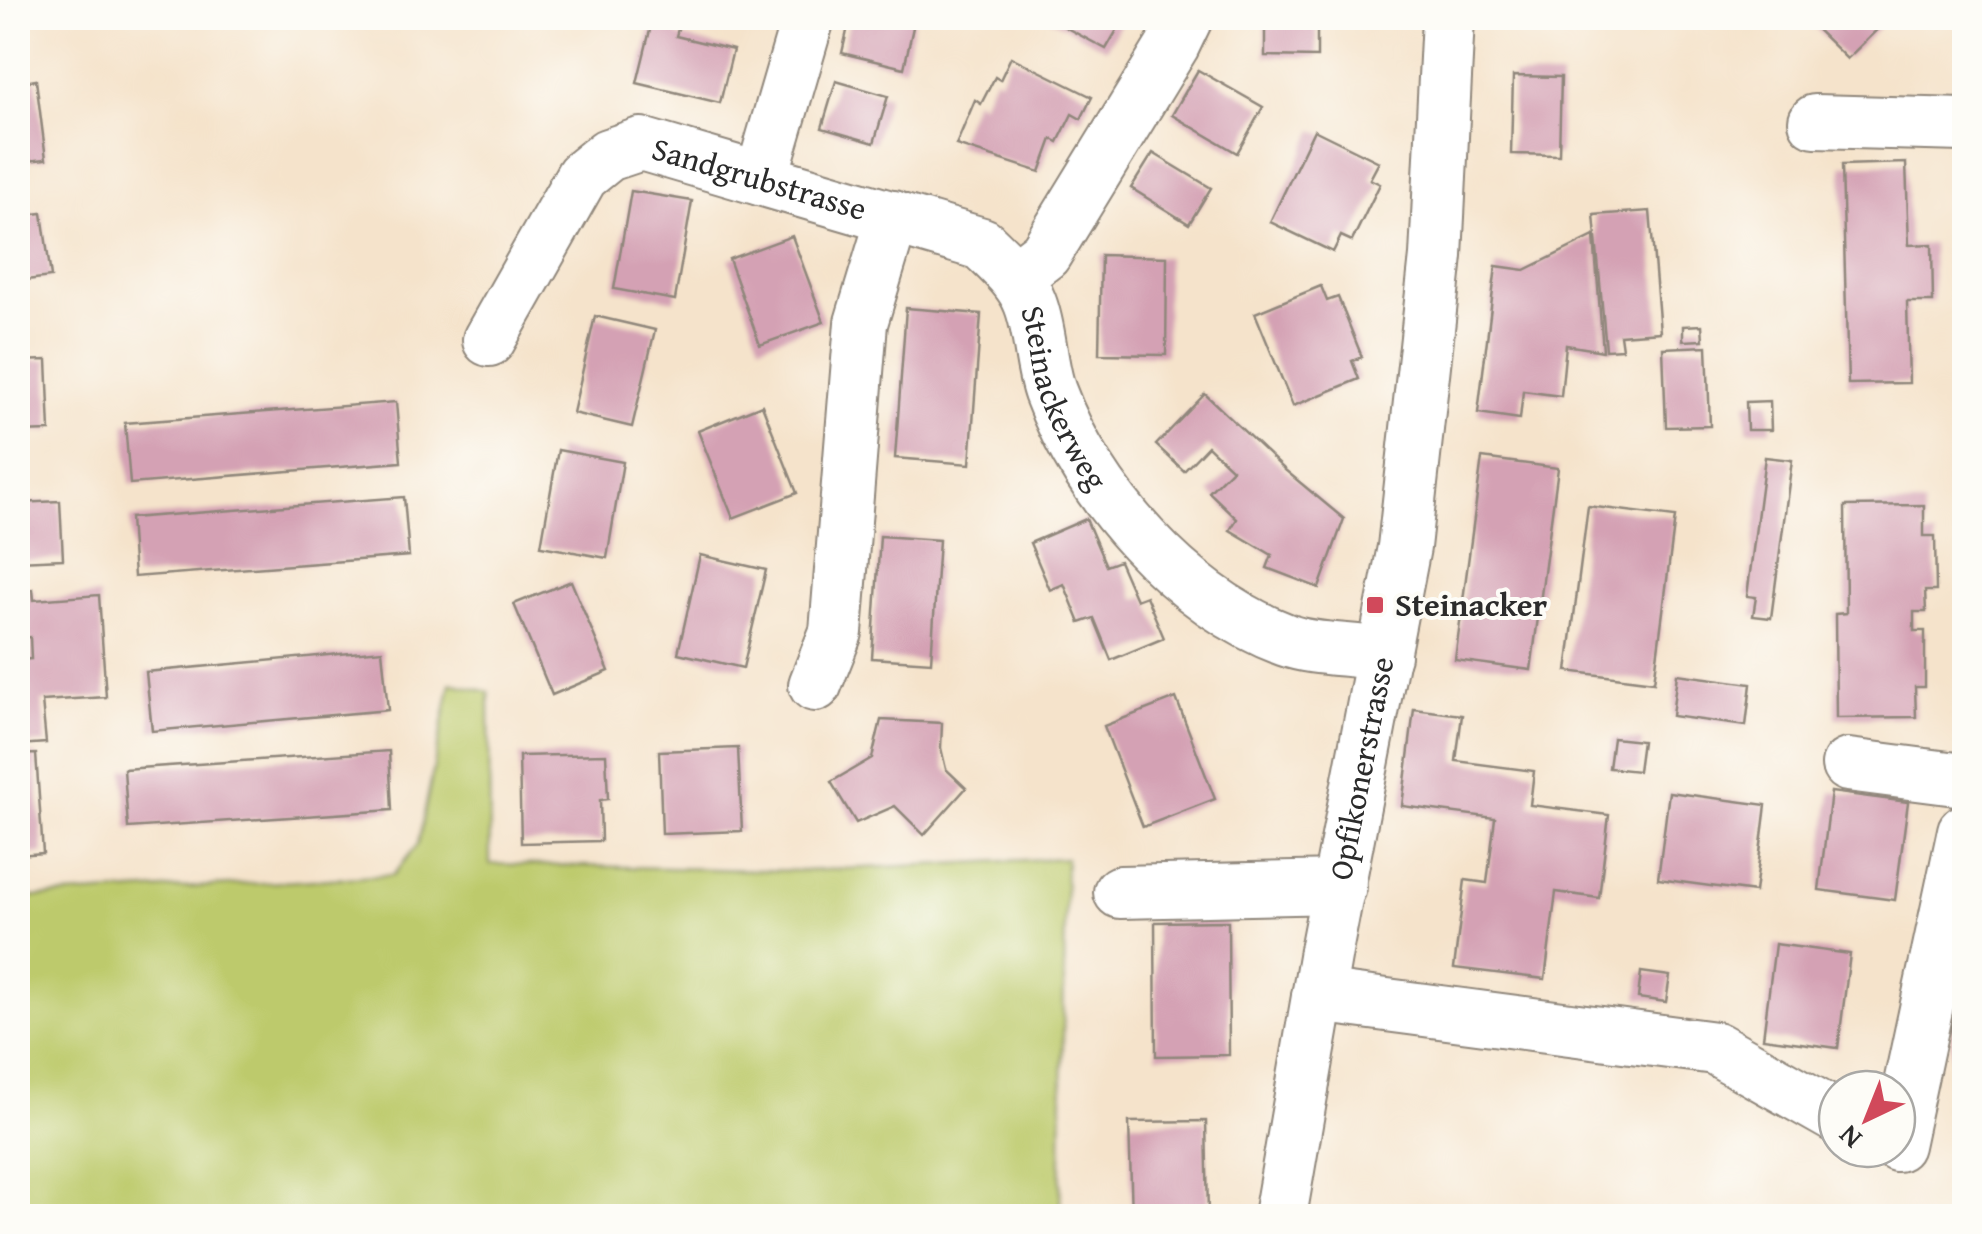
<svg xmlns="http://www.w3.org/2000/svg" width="1982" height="1234" viewBox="0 0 1982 1234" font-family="'Gentium Book Plus',serif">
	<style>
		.green { fill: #bdca6c; stroke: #747a4c; stroke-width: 2.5 }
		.building { fill: #d4a1b4 }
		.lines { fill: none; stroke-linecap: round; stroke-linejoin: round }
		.minor-casing { stroke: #90877b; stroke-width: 56 }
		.minor { stroke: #fff; stroke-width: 52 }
		.poi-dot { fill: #d1495b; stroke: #fdfcf7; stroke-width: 4 }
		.labels { text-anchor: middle; stroke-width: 8; stroke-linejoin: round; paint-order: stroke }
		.street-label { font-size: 32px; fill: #2b2b2b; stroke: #fdfcf7 }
		.poi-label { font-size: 32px; font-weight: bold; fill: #2b2b2b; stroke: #fdfcf7; text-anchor: start }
	</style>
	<rect width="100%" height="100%" fill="#fdfcf7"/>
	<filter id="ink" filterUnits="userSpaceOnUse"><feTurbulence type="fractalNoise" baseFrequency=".01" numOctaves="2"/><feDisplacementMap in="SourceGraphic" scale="20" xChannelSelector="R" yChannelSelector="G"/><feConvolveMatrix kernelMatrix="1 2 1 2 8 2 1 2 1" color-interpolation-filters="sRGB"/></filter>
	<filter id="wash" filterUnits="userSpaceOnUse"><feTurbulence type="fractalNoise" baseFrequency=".0048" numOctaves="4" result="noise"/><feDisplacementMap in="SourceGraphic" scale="40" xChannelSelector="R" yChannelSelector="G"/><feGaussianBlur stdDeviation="2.25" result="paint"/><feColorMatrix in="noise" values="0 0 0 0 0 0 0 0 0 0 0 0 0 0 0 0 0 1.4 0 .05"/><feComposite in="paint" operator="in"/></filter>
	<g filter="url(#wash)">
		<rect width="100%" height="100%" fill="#f5e3cb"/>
		<path class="green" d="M451,683L489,692L490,864L803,871L1066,858L1060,1216H18V898L393,875L418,844Z"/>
		<g id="blocks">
			<g class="building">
				<path d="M653,18H681L676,36L733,50L720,103L637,83Z"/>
				<path d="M850,18H915L904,68L842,53Z"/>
				<path d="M1048,18H1124L1106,49Z"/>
				<path d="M1265,18H1317V57L1265,56Z"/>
				<path d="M1805,18H1889L1847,59Z"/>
				<path d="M1011,57L1092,97L1081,119L1072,114L1058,142L1052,139L1040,172L956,145L975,100L981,104L995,77L1000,80Z"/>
				<path d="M1198,70L1263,107L1237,153L1172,115Z"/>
				<path d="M1513,76L1561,77L1559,155L1511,154Z"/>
				<path d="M36,80L46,159L18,162V83Z"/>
				<path d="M836,81L888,96L874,143L822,128Z"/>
				<path d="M1314,130L1379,162L1370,179L1380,184L1352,241L1341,236L1333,252L1270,222Z"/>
				<path d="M1153,153L1211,188L1189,224L1131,188Z"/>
				<path d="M1906,163L1909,245L1932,244L1933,302H1907L1909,383L1848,384L1842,165Z"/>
				<path d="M631,191L692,201L675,300L614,289Z"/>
				<path d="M1650,211L1660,332L1620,335L1622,349L1606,350L1594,215Z"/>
				<path d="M42,213L51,277L18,281V216Z"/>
				<path d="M792,236L824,322L760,345L729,259Z"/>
				<path d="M1594,236L1603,351L1566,345L1561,396L1523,391L1520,419L1478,413L1496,266L1525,270Z"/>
				<path d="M1101,255L1167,257L1166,355L1099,354Z"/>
				<path d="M1321,286L1327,301L1338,297L1362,357L1352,361L1359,379L1293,406L1255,313Z"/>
				<path d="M906,308L981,314L970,464L895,458Z"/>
				<path d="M595,316L655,330L632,427L573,413Z"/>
				<path d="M1702,325L1703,340L1683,341V326Z"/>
				<path d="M1707,346L1710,426L1666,427L1663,348Z"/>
				<path d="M47,360L50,431L18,432V361Z"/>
				<path d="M1205,394L1285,470L1344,519L1319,588L1267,568L1272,555L1230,530L1237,519L1209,492L1232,469L1208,446L1184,471L1156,445Z"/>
				<path d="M1770,401L1771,430H1747L1746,402Z"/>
				<path d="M396,402L401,462L130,484L125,423Z"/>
				<path d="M762,405L797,493L733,518L698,431Z"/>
				<path d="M558,450L623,462L607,558L541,546Z"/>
				<path d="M1765,457L1792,460L1771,618L1753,616L1756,597L1747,596Z"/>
				<path d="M1482,458L1558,468L1531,670L1455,660Z"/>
				<path d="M404,497L409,556L134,577L130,518Z"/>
				<path d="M60,501L63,559L18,561V503Z"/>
				<path d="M1924,505V536H1935L1936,591H1925L1926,612H1914V631H1925V687H1915L1916,717L1836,718L1835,614L1846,613L1845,506Z"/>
				<path d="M1588,506L1675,517L1654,682L1567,671Z"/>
				<path d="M1086,519L1106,566L1119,561L1136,600L1146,596L1164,638L1111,660L1094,618L1080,623L1064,584L1050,590L1030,543Z"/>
				<path d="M880,536L939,540L931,662L872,658Z"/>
				<path d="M700,555L766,570L743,668L678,653Z"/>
				<path d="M571,581L609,671L552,695L514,604Z"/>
				<path d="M33,589L34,600L99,595L106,697L42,701L46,743L18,745V660L31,659L30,637L18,638V590Z"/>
				<path d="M382,650L388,710L152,731L146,672Z"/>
				<path d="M1677,674L1751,684L1746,726L1672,716Z"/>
				<path d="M1176,698L1215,799L1143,827L1104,726Z"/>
				<path d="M1414,709L1462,715L1456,761L1534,771L1530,805L1609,815L1599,898L1556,892L1545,979L1454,968L1465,880L1487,883L1495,818L1402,806Z"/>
				<path d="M881,720L942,723L941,748L946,769L966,788L924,835L895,806L856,823L831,782L872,758Z"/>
				<path d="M1613,738L1642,741L1638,771L1609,768Z"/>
				<path d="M738,748L742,831L662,834L659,751Z"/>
				<path d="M389,751L392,810L128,828L124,769Z"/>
				<path d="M36,754L43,853L18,855V755Z"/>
				<path d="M606,754L608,799L600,800L601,841L521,843L519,756Z"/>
				<path d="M1669,792L1766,805L1755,892L1658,879Z"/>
				<path d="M1831,792L1908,802L1895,900L1819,890Z"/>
				<path d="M1228,921L1229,1055L1156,1056L1155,922Z"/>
				<path d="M1775,944L1850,954L1838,1048L1763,1038Z"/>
				<path d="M1641,972L1670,976L1666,1002L1638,998Z"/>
				<path d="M1951,1003H1964V1145H1953Z"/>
				<path d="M1206,1121L1208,1216H1132L1129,1122Z"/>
			</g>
		</g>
	</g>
	<g filter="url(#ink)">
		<use href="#blocks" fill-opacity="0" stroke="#90877b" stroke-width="2.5"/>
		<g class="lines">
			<g class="minor-casing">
				<g id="minor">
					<path d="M1815,121L1964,125"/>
					<path d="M761,179L808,18"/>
					<path d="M1015,277L1045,254L1173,45L1186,18"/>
					<path id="s1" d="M489,340L582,176L608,155L641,144L982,244C1000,262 1021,279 1030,303C1041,331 1040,364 1050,392C1088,495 1182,601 1286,640C1316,651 1353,648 1384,655"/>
					<path d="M815,685L836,632L861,323L893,217"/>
					<path d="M1848,765L1964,780"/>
					<path d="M1120,892L1340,887"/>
					<path d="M1318,996L1715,1048L1837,1117"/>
					<path d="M1897,1145L1964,831"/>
					<path id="s2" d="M1280,1216L1326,951L1404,547L1436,256L1448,18"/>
				</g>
			</g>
			<use href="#minor" class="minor"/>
		</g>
	</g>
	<rect class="poi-dot" x="1365" y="595" width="20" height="20" rx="5"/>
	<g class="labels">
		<g class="street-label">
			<text dy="11" stroke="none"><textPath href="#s1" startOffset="380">Sandgrubstrasse</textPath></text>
			<text dy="11" stroke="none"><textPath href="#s1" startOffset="790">Steinackerweg</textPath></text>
			<text dy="11" stroke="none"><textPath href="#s2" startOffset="455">Opfikonerstrasse</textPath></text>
		</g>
		<g class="poi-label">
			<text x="1395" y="616">Steinacker</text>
		</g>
	</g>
	<rect width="1982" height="1234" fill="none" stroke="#fdfcf7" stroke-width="60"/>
	<g transform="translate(1867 1119) rotate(223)"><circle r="48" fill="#fdfcf7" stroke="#a9a8a5" stroke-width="2.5"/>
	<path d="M0-8L18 38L0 25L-18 38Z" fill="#d1495b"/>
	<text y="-15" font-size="28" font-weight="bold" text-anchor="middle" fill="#2b2b2b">N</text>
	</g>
</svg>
